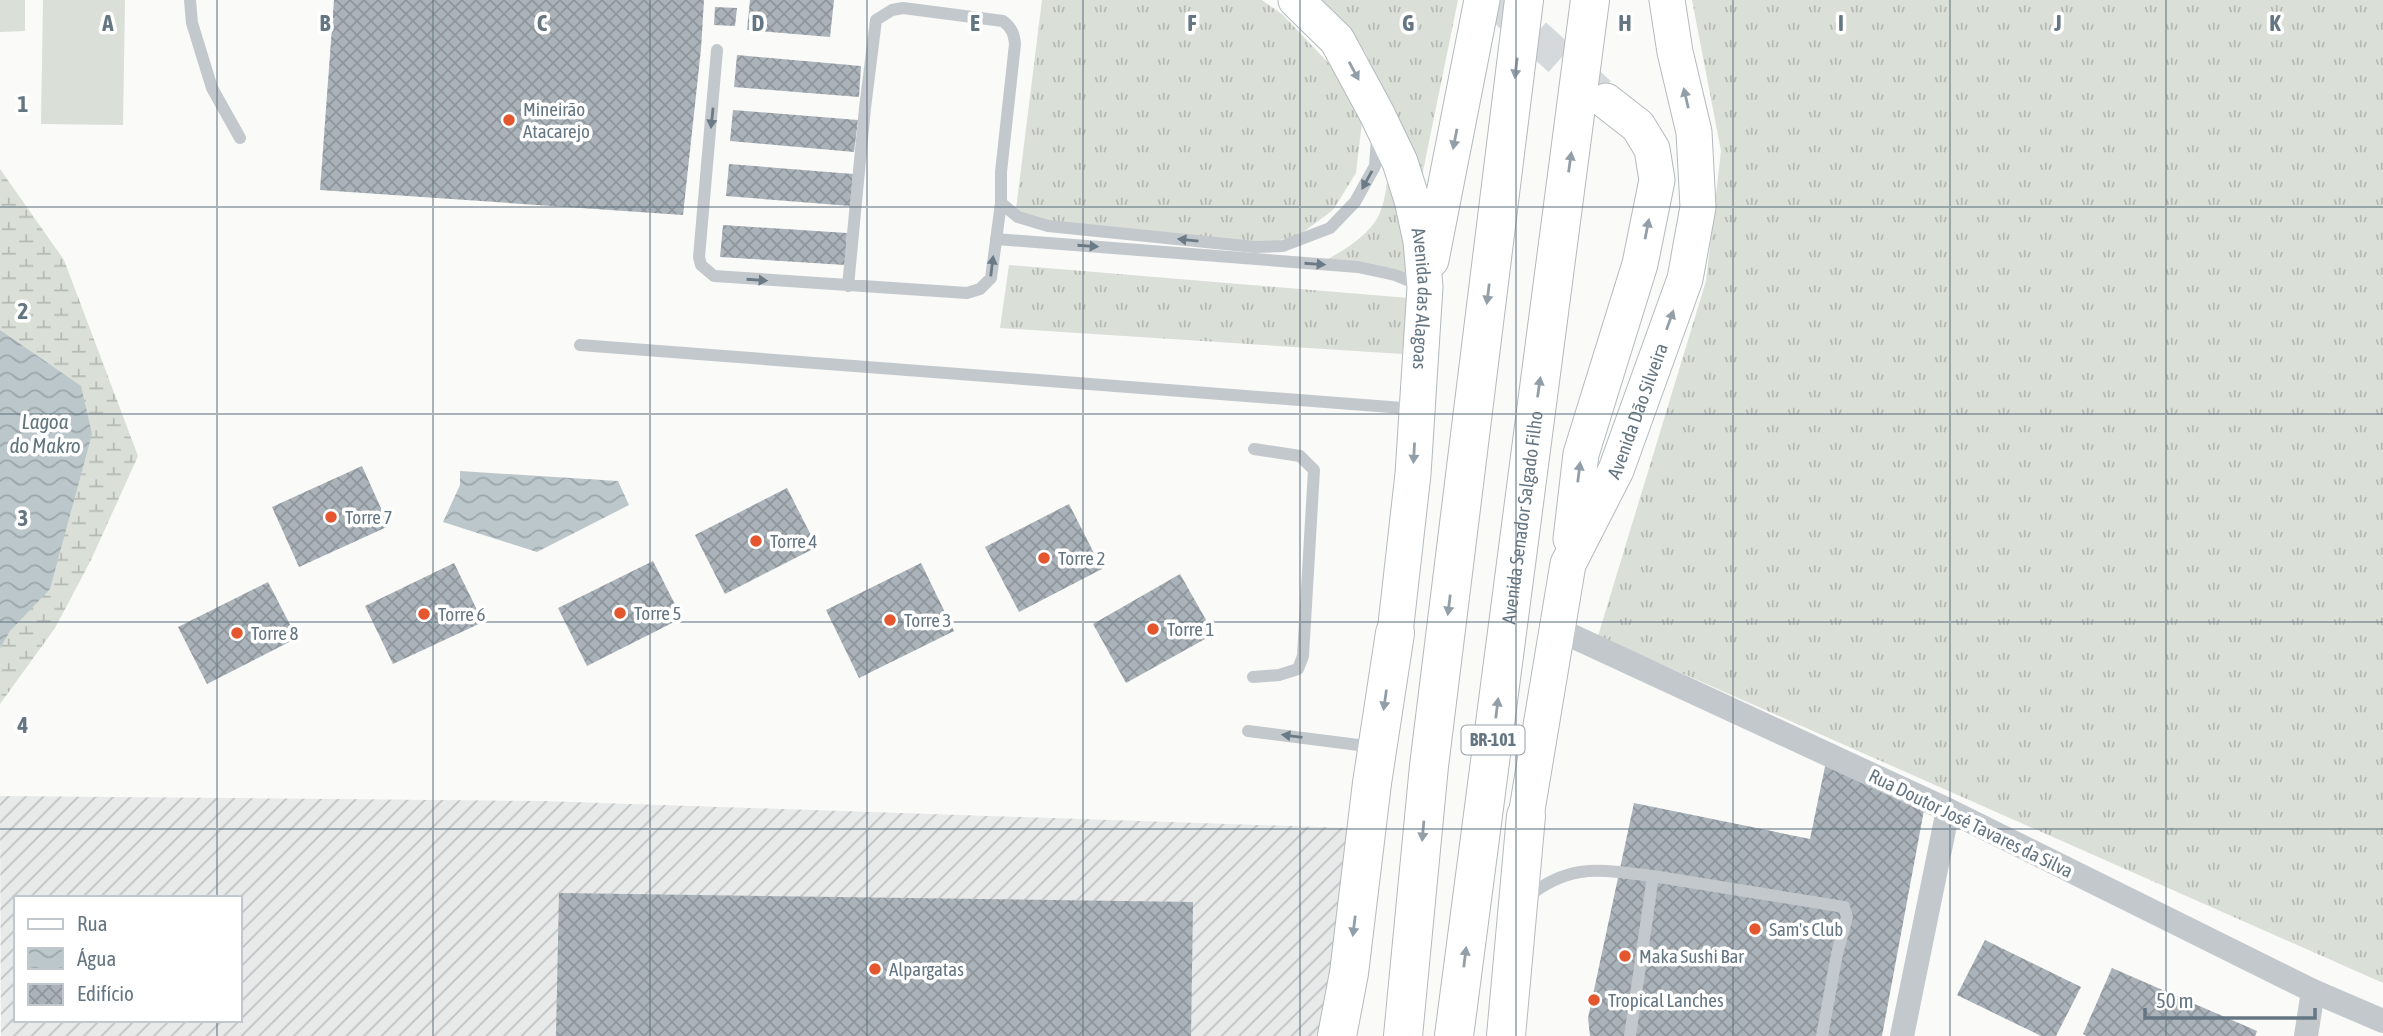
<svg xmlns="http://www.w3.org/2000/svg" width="2383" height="1036" viewBox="0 0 2383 1036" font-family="'Asap Condensed',sans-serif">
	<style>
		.industrial { fill: url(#industrial-furrows); fill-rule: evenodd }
		.grass { fill: url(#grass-tufts) }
		.wetland { fill: url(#wetland-marsh) }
		.garden { fill: #dadfd7 }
		.water { fill: url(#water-waves) }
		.building { fill: url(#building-cross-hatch) }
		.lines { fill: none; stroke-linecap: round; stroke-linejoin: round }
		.secondary-tunnel { stroke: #d5d9db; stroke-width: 35; stroke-dasharray: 35 18; stroke-linecap: butt }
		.secondary-casing { stroke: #b3babf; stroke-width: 37 }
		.primary-casing { stroke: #b5babe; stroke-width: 40 }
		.highway-casing { stroke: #b4b9bd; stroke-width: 40 }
		.lane { stroke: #c3c8cc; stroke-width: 12 }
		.street { stroke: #c3c8cc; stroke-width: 24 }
		.secondary { stroke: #fff; stroke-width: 35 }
		.primary { stroke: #fff; stroke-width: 38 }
		.highway { stroke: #fff; stroke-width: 38 }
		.oneway { fill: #939fa8 }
		.oneway2 { fill: #6a7a87 }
		.grid { fill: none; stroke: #657683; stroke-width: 2; stroke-opacity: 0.55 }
		.poi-dot { fill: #e4572e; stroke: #fff; stroke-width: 2.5 }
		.labels { text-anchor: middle; stroke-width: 7; stroke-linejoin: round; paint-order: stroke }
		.shield { fill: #fff; stroke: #939fa8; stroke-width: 2 }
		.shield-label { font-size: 18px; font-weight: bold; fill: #657683 }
		.poi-label { font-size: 19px; fill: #657683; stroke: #fff; text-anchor: start }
		.street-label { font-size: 19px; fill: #657683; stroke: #fff }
		.water-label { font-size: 21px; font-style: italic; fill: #60757c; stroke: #fff }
		.grid-label { font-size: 23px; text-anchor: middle; font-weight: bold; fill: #657683; stroke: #fff; stroke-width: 7; stroke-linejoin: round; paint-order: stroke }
	</style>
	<defs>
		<pattern id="industrial-furrows" width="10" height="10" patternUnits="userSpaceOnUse" patternTransform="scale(1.75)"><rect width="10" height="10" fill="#e8e9e9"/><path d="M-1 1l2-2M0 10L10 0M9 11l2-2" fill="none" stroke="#c0c1c2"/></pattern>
		<pattern id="grass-tufts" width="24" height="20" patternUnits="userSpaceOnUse" patternTransform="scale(1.75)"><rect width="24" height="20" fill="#dadfd7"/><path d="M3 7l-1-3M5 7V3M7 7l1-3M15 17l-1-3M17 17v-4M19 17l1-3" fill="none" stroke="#b4b9b4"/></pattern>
		<pattern id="wetland-marsh" width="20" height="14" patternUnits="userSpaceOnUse" patternTransform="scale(1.75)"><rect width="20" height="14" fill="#dadfd7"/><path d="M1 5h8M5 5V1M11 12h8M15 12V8" fill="none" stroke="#b4b9b4"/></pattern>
		<pattern id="water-waves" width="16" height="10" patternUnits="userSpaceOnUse" patternTransform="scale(1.75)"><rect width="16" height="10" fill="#bbc7cb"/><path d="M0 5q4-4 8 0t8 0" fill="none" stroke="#9ca6aa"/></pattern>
		<pattern id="building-cross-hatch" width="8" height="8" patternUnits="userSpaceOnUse" patternTransform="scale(1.75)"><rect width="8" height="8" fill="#aab3b9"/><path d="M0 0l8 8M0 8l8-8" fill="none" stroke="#8e969c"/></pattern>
	</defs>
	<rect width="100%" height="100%" fill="#fafaf8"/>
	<path class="industrial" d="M0,796L544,801L1349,828L1321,1036H1ZM16,898H240V1020H16Z"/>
	<g class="grass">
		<path d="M1042,0H1262L1283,15L1334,69L1362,122L1356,173L1333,210L1298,236L1267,243L1034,228L1016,209Z"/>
		<path d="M1315,0H1458L1422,176L1365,52L1346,27Z"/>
		<path d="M1692,0H2383V983L1598,636L1706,281L1721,151Z"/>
		<path d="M1388,177L1406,217L1410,281L1324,261C1345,250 1373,233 1381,210C1385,200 1386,187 1388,177Z"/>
		<path d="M1009,265L1409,298L1402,354L1000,328Z"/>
	</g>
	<path class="wetland" d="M0,169L64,260L138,456L91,560L55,628L0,704Z"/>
	<g class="garden">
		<path d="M0,0H25V31L0,32Z"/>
		<path d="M43,0H125L123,125L41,124Z"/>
	</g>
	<g class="water">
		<path d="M0,330L81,386L92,434L50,589L10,631L0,648Z"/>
		<path d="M460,471L618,481L629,505L537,552L443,522L460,485Z"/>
	</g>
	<g class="building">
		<path d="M334,0H704L701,49L683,215L320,190Z"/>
		<path d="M750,0H834L830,37L747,30Z"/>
		<path d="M715,7L737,8L735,26L714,25Z"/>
		<path d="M737,55L861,66L859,97L734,87Z"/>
		<path d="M733,110L858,120L854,152L730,141Z"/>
		<path d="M729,164L853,174L851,206L726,196Z"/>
		<path d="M723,225L847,233L845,265L720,257Z"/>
		<path d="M362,466L389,526L299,567L272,507Z"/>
		<path d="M787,488L817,547L725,594L695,535Z"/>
		<path d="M1069,504L1102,569L1019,612L985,547Z"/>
		<path d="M653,561L682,618L587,666L558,608Z"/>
		<path d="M454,563L483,622L393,664L365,606Z"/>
		<path d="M921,563L954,631L859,678L826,610Z"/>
		<path d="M1180,574L1214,634L1126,683L1093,624Z"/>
		<path d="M268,582L297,638L207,684L178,627Z"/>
		<path d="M1826,762L1924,810L1882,1036H1590L1588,1018L1634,803L1810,839Z"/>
		<path d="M559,893L1193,902L1191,1036H556Z"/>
		<path d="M1985,940L2081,987L2056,1036H2041L1957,995Z"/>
		<path d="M2112,968L2257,1031L2255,1036H2087L2083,1034Z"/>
	</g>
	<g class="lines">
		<path class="secondary-tunnel" d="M1495,0L1599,94"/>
		<g class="secondary-casing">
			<g id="secondary">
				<path id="s1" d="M1296,0L1337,40L1377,114L1400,162L1412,200L1421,241L1425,287L1413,474L1395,633"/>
				<path d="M1431,260L1482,0"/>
				<path d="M1571,539L1581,454L1640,264L1657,180L1652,149L1638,126L1606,101"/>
				<path id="s2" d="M1526,816L1568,564L1616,470L1685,279L1698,207L1694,132L1675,52L1667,0"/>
			</g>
		</g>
		<g class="primary-casing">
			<g id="primary">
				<path d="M1337,1036L1349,973L1372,783L1395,633"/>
				<path d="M1506,1036L1526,816"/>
			</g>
		</g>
		<g class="highway-casing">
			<g id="highway">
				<path d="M1403,1036L1429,766L1524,0"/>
				<path id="s3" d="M1454,1036L1590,0"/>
			</g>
		</g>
		<g class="lane">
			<path d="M190,0L192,23L212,88L240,138"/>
			<path d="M717,50L699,257L701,265L714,276L967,293L980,289L991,278L1001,203V172L1015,44C1014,34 1012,28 1003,21L903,8L892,10L876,20L865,108L848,286"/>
			<path d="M1001,203L1018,217L1048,226L1255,247L1283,246L1330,228L1355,202L1375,166L1377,139"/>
			<path d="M996,239L1358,267L1395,275L1422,286"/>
			<path d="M580,345L1416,409"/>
			<path d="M1253,677L1279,675L1298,669L1303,656L1314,470L1300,456L1254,449"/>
			<path d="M1248,731L1374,747"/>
			<path d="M1526,898C1571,862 1599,870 1653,876"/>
			<path d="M1630,1036L1653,876L1844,907L1847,917L1837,954L1822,1036"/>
		</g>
		<g class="street">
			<path d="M1557,629L1948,810L2313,991L2383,1021"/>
			<path d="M1902,1036L1948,810"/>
			<path d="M2306,1036L2313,991"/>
		</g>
		<use href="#secondary" class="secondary"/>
		<use href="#primary" class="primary"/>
		<use href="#highway" class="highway"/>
	</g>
	<defs><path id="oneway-solid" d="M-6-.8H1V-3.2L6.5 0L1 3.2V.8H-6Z" transform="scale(1.75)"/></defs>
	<g class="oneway">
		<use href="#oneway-solid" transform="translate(1516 68) rotate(97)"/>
		<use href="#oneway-solid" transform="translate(1354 71) rotate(62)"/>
		<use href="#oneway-solid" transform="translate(1686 98) rotate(-103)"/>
		<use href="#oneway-solid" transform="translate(1455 139) rotate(101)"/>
		<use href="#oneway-solid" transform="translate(1570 162) rotate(-82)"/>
		<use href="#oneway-solid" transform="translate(1647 229) rotate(-79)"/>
		<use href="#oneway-solid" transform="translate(1488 294) rotate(97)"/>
		<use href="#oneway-solid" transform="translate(1670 320) rotate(-70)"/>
		<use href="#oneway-solid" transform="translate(1539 387) rotate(-82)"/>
		<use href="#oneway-solid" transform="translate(1414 453) rotate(93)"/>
		<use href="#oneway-solid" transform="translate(1579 472) rotate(-83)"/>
		<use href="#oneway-solid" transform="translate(1449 605) rotate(97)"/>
		<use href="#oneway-solid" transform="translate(1385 700) rotate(98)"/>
		<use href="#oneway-solid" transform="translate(1497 708) rotate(-83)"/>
		<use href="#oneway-solid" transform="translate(1423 831) rotate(95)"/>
		<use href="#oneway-solid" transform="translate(1354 926) rotate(97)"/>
		<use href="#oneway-solid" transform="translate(1465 957) rotate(-83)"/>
	</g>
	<g class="oneway2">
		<use href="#oneway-solid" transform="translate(712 118) rotate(96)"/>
		<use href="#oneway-solid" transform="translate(1367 180) rotate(119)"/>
		<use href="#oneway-solid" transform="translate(1188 240) rotate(-174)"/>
		<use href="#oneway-solid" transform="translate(1088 246) rotate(4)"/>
		<use href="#oneway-solid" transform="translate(1315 264) rotate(4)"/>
		<use href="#oneway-solid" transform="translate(992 266) rotate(-83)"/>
		<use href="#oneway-solid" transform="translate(757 280) rotate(4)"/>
		<use href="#oneway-solid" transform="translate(1292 736) rotate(-173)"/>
	</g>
	<path class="grid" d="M217,0V898M433,0V1036M650,0V1036M867,0V1036M1083,0V1036M1300,0V1036M1516,0V1036M1733,0V1036M1950,0V1036M2166,0V1036M0,207H2383M0,414H2383M0,622H2383M0,829H2383M217,1020V1036"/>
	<g class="poi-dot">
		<circle cx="509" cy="120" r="7"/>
		<circle cx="331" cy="517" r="7"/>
		<circle cx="756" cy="541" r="7"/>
		<circle cx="1044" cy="558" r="7"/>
		<circle cx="620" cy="613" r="7"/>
		<circle cx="424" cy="614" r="7"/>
		<circle cx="890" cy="620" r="7"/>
		<circle cx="1153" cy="629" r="7"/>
		<circle cx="237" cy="633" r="7"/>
		<circle cx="1755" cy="929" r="7"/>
		<circle cx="1625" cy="956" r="7"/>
		<circle cx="875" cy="969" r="7"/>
		<circle cx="1594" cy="1000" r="7"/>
	</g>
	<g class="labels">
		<rect class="shield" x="1461.5" y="725.5" width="63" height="29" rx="5"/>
		<g class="shield-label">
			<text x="1493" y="746">BR-101</text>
		</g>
		<g class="poi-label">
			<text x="523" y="116">Mineirão<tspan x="523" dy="22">Atacarejo</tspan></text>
			<text x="345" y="524">Torre 7</text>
			<text x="770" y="548">Torre 4</text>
			<text x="1058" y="565">Torre 2</text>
			<text x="634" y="620">Torre 5</text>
			<text x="438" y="621">Torre 6</text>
			<text x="904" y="627">Torre 3</text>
			<text x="1167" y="636">Torre 1</text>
			<text x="251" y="640">Torre 8</text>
			<text x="1769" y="936">Sam's Club</text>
			<text x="1639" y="963">Maka Sushi Bar</text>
			<text x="889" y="976">Alpargatas</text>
			<text x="1608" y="1007">Tropical Lanches</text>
		</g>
		<g class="street-label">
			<text dy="7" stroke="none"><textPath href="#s1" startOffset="334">Avenida das Alagoas</textPath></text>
			<text dy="7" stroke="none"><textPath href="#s2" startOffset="424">Avenida Dão Silveira</textPath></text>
			<text dy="7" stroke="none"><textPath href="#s3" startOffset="523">Avenida Senador Salgado Filho</textPath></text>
			<text transform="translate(1971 823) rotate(26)" y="7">Rua Doutor José Tavares da Silva</text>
		</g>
		<g class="water-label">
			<text x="45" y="429">Lagoa<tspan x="45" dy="24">do Makro</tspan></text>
		</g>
	</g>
	<g class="grid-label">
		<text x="108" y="31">A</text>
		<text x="325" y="31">B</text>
		<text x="542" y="31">C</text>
		<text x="758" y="31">D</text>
		<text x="975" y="31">E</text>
		<text x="1192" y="31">F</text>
		<text x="1408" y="31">G</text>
		<text x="1625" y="31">H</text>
		<text x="1841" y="31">I</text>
		<text x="2058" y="31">J</text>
		<text x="2275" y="31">K</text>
		<text x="23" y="112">1</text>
		<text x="23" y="319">2</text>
		<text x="23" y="526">3</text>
		<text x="23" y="733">4</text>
	</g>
	<rect x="14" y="896" width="228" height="126" fill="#ffffff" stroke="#c1c8cd" stroke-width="2"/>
	<rect x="28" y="919" width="35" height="10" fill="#ffffff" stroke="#c1c8cd" stroke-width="2"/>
	<text x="77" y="931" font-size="21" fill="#657683">Rua</text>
	<rect x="28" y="948" width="35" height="21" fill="url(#water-waves)" stroke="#c1c8cd" stroke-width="2"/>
	<text x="77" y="966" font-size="21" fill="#657683">Água</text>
	<rect x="28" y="984" width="35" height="21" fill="url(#building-cross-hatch)" stroke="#c1c8cd" stroke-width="2"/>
	<text x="77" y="1001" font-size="21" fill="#657683">Edifício</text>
	<path d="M2145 1008v10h170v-10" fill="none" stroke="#657683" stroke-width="3.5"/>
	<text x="2156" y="1008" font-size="21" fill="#657683" stroke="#ffffff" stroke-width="5" paint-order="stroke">50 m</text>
</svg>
